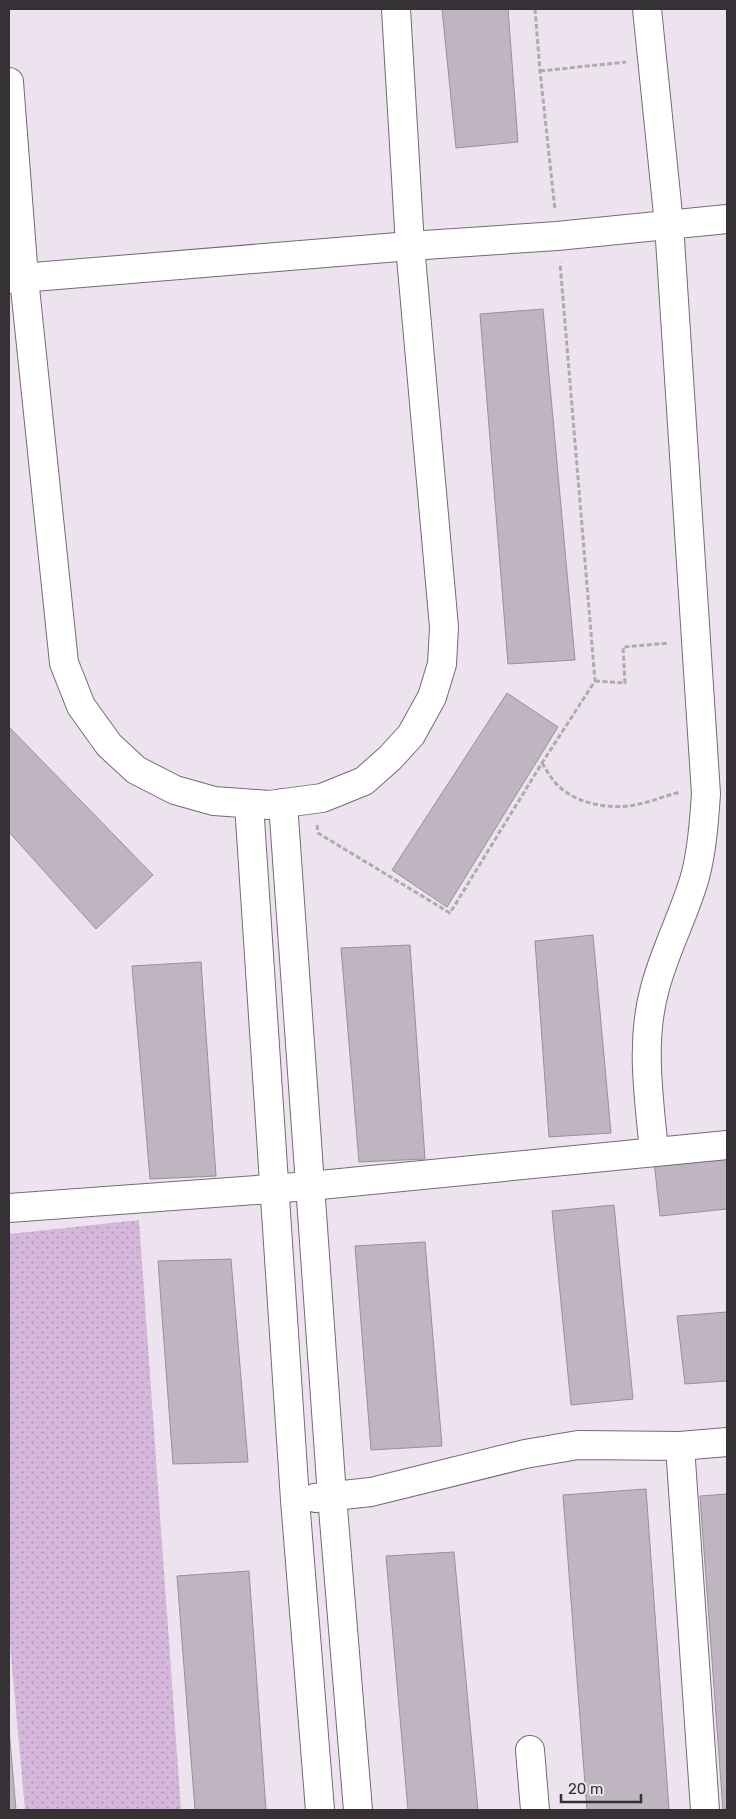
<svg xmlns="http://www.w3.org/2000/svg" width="736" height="1819" viewBox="0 0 736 1819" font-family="Rubik,sans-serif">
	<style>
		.park { fill: url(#park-dots) }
		.building { fill: #beb5c0; stroke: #988f9a }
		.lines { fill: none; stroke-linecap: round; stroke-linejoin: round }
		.minor-casing { stroke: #746b75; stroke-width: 30 }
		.path { stroke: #b1a9b2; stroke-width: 3; stroke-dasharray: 5 2.5; stroke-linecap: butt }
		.minor { stroke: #fff; stroke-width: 28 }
	</style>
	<defs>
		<pattern id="park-dots" width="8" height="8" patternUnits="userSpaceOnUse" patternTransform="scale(1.25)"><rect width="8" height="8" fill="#d5b7db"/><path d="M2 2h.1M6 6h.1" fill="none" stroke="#ae95b2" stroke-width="1.8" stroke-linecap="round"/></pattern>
	</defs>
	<rect width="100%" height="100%" fill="#ede3ef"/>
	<path class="park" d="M139,1220L181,1810H25L9,1633V1234Z"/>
	<g class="building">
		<path d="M442,9H508L518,142L456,148Z"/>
		<path d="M543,309L575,660L508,664L480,314Z"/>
		<path d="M507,693L558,727L447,907L392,870Z"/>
		<path d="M9,727L153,875L96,929L9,832Z"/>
		<path d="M593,935L611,1133L549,1137L535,941Z"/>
		<path d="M410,945L425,1159L359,1162L341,948Z"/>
		<path d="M201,962L216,1176L150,1179L132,966Z"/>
		<path d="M727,1153V1209L660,1216L654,1161Z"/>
		<path d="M614,1205L633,1399L571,1405L552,1211Z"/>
		<path d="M425,1242L442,1446L371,1450L355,1246Z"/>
		<path d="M231,1259L248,1462L173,1464L158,1261Z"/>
		<path d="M727,1312V1381L685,1384L677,1316Z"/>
		<path d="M646,1489L669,1810H587L563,1495Z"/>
		<path d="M727,1494V1810H723L700,1496Z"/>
		<path d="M454,1552L478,1810H408L386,1556Z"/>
		<path d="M249,1571L266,1810H195L177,1576Z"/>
		<path d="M9,1729L16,1810H9Z"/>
	</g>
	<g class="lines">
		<g class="minor-casing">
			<g id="minor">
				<path d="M647,9L669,224L706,794C704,822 702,850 695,877C684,915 665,950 655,988C640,1041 649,1098 654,1151"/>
				<path d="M9,82L24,278L64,663L81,706L109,745L136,770L175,790L214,801L269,805L322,798L364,781L390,758L411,735L432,697L442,664L444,627L410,246L396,9"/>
				<path d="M9,279L410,246L557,236L727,219"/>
				<path d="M283,803L332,1496L358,1810"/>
				<path d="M249,804L295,1500L320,1810"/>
				<path d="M9,1208L310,1186L727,1145"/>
				<path d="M680,1446L705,1810"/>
				<path d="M315,1498L371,1492L525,1454L578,1445L680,1446L727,1442"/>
				<path d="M530,1750L535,1810"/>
			</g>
		</g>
		<g class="path">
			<path d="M535,9L540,71L555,210"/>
			<path d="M540,71L626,62"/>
			<path d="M595,681L625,683L623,647L669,643"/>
			<path d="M542,763C546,769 549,775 553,780C571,803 607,810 635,805C650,802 665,796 680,792"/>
			<path d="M317,825L318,833L450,913L542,763L595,681L560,263"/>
		</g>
		<use href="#minor" class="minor"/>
	</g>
	<rect width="736" height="1819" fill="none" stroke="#353135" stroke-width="20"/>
	<path d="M561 1794v8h80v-8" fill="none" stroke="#353135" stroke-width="2.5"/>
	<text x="568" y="1794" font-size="15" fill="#353135" stroke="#ede3ef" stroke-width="4" paint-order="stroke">20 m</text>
</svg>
